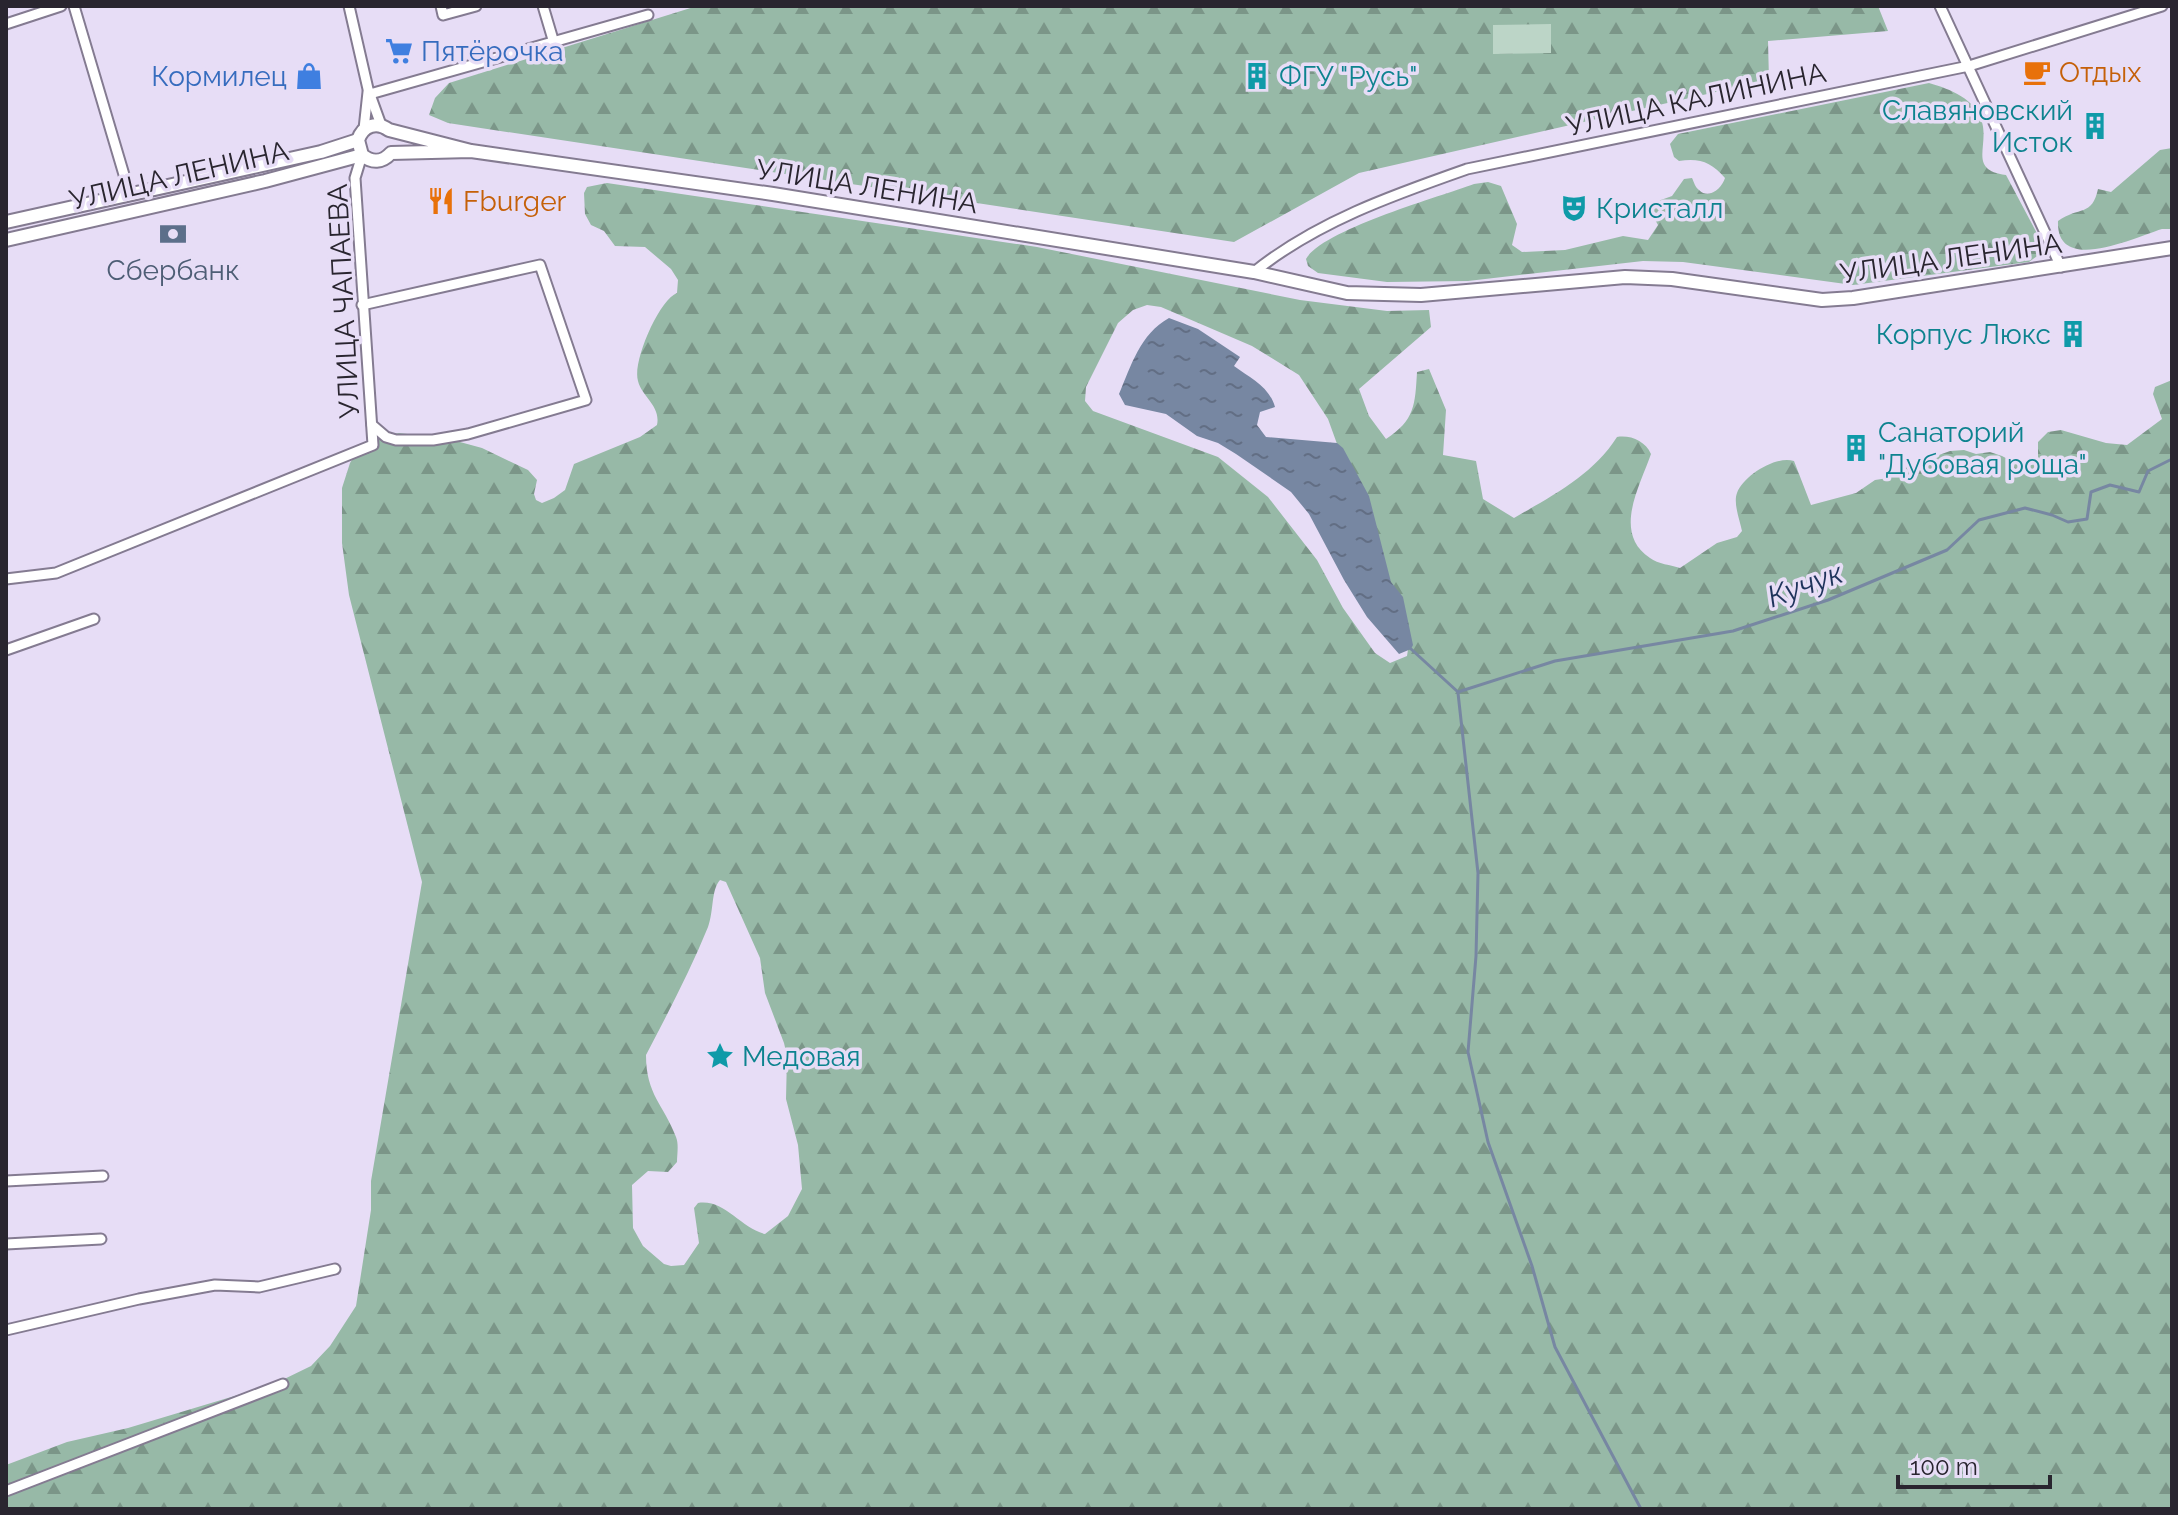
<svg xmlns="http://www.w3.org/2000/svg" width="2178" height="1515" viewBox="0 0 2178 1515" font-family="Raleway,sans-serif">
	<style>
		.forest { fill: url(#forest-firs); fill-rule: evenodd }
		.pitch { fill: #bcd5c7 }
		.water { fill: url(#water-ripples) }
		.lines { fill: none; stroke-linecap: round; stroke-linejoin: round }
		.stream { stroke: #7787a2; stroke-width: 3 }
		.street-casing { stroke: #847b91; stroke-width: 13 }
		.secondary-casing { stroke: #847b91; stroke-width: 16 }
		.street { stroke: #fff; stroke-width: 9 }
		.secondary { stroke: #fff; stroke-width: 12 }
		.labels { text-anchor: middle; stroke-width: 7; stroke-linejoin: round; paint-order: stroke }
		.shop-label { font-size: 28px; fill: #366cbe; stroke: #e7ddf6; text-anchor: start }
		.food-label { font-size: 28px; fill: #c56008; stroke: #e7ddf6; text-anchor: start }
		.culture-label { font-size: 28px; fill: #0d838f; stroke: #e7ddf6; text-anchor: start }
		.street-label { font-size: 28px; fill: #29252f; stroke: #e7ddf6 }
		.service-label { font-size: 28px; fill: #4e5e75; stroke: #e7ddf6 }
		.water-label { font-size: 30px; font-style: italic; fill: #1e335b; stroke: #e7ddf6 }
	</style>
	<defs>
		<pattern id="forest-firs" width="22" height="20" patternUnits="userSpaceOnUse" patternTransform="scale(2)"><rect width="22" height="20" fill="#97b9a7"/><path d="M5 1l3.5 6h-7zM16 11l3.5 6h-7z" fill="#7b9688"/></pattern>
		<pattern id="water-ripples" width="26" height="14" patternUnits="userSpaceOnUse" patternTransform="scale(2)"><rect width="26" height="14" fill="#7787a2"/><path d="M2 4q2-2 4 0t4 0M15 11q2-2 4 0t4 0" fill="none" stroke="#626e84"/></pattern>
	</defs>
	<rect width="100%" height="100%" fill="#e7ddf6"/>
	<g class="forest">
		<path d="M697,6H1878L1888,31L1768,41L1769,80L1359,173L1234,242L448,123L429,115L435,98L449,83Z"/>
		<path d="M1929,83C1950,89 1976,99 1982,122C1989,147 1968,170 2006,175L2041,241L2040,254L2029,262L1853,285L1683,262L1643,261L1468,281L1387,282L1318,273L1308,266L1306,259C1322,230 1439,197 1474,184L1488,182L1501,186L1517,224L1512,245L1522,252L1565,250L1623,236L1648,240L1658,225L1647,205L1672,196L1684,179L1692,178C1694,182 1695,187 1699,190C1709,200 1722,188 1725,178C1711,162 1700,158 1679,161L1674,157L1670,144L1678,134Z"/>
		<path d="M2172,148V229H2162C2133,238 2056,275 2058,221C2079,206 2092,217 2098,189L2111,192L2160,150Z"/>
		<path d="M607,183L1037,247L1300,300L1387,311L1429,310L1431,327L1359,389L1369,416L1386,439C1415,420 1415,405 1417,372L1429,369L1446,410L1443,455L1476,461L1483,499L1514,518C1552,496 1593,475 1617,437C1631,435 1645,441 1651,454C1640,486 1612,533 1650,558C1658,564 1671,565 1680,568L1717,543L1737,537L1742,531C1740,521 1733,503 1737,493C1743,476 1776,455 1794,461L1811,505L1856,493L1875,480L1888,478L1902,465L1914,464L1950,451L1964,450L1976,454L1990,452L2002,456L2019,465H2032L2038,461V442L2048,432L2061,430L2106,443L2127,445L2162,419L2153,394L2155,387L2172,380V1509H6V1465L67,1442L128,1428L274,1384L311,1366L330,1346L356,1306L371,1210V1181L422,882L349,595L342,543V488L350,463L357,452L378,436L399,433L449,439L482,448L528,470L537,480L534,494L536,500L542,503L554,498L565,490L574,464L640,437L657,425C661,406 642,397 638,381C632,362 659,300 677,293L678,280L671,269L645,247L615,246L604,231L591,225L585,214L584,193L587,187ZM1147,305L1161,307L1252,346L1299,375L1328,419L1409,643L1407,656L1390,663L1375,653L1343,608L1317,560L1268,497L1218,457L1093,411L1085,401L1086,387L1118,323L1133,310ZM720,880L726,882L760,958L765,993L784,1043L787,1056L786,1099L798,1145L802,1189L788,1216L765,1234C740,1228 725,1199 698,1203L694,1208L699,1243L684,1265L671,1266L664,1264L643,1246L633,1228L632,1185L648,1171L668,1172L677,1162C677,1155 679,1144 676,1137C664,1105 646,1095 646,1055C668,1013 690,971 708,927C714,911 711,890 720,880Z"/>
	</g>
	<path class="pitch" d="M1551,24V53L1493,54V25Z"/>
	<path class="water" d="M1169,318L1198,329L1240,357L1234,366C1250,378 1269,386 1275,407L1260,412L1257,425L1266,437L1337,443L1343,448L1369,496L1391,582L1403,597L1413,645L1411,649L1399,654L1367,617L1344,580L1309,514L1291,492L1236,454L1218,443L1197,436L1166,414L1125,405L1119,394C1131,366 1140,334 1169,318Z"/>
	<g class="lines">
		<g class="stream">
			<path d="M1411,649L1458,692L1555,661L1733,631L1828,600L1947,550L1979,520L2025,508L2052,515L2068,522L2087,519L2091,492L2110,485L2139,492L2148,471L2172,459"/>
			<path d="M1458,693L1478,873L1476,956L1468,1052L1488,1142L1532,1266L1555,1347L1641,1509"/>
		</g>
		<g class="street-casing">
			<g id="street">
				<path d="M74,6L130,195"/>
				<path d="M349,6L368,89L381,125"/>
				<path d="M441,6L443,15L476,6"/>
				<path d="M543,6L554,43"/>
				<path d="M1940,6L2061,267"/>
				<path d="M6,24L61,6"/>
				<path d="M370,94L648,15"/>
				<path d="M364,129L368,92"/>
				<path d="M1254,272C1316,222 1393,195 1467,169L1969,66L2162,6"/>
				<path d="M362,305L540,265L586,400L468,434L433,440H396L386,437L372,425"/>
				<path d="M6,579L56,573L373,445L355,178L362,155"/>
				<path d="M6,650L94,619"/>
				<path d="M6,1181L103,1176"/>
				<path d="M6,1244L101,1239"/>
				<path d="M6,1330L139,1299L215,1285L259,1287L335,1269"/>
				<path d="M6,1491L283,1384"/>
			</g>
		</g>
		<g class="secondary-casing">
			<g id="secondary">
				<path d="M471,151L391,153C382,163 372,163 362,155L358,140C363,125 377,121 389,130L471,151L773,194L1254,272L1347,293L1421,295L1625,277L1672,279L1822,300L1853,298L2172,248"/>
				<path d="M6,222L321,152L358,140"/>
				<path d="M6,240L265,181L362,155"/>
			</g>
		</g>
		<use href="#street" class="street"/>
		<use href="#secondary" class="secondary"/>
	</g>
	<defs>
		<g id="supermarket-bare" transform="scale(2.16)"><path d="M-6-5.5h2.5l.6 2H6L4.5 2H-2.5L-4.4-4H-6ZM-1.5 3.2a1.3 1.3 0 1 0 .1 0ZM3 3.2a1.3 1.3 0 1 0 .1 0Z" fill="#3f7fe0" stroke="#e7ddf6" stroke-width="2.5" paint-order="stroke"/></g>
		<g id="cafe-bare" transform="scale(2.16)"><path d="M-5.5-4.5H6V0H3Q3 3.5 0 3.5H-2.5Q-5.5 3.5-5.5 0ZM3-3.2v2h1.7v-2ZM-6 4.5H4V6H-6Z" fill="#e8710a" stroke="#e7ddf6" stroke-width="2.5" paint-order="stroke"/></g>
		<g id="shop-bare" transform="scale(2.16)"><path d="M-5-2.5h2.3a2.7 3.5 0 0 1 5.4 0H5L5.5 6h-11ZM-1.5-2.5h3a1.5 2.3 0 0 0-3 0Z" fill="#3f7fe0" stroke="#e7ddf6" stroke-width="2.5" paint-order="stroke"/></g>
		<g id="building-bare" transform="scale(2.16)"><path d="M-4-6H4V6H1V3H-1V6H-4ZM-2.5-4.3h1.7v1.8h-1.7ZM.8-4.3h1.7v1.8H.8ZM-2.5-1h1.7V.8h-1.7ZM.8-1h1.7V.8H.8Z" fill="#0f9aa8" stroke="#e7ddf6" stroke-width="2.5" paint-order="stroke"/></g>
		<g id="restaurant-bare" transform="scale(2.16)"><path d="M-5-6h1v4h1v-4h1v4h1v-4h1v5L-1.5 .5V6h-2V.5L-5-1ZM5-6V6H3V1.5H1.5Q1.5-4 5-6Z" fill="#e8710a" stroke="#e7ddf6" stroke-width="2.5" paint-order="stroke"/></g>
		<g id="theatre-bare" transform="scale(2.16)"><path d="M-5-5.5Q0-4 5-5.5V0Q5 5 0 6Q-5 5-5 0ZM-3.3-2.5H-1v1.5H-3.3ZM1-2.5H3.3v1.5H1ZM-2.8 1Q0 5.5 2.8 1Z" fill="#0f9aa8" stroke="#e7ddf6" stroke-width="2.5" paint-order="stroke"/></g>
		<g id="bank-bare" transform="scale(2.16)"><path d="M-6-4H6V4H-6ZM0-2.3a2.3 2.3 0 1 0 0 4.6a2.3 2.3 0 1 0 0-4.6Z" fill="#5c6f8a" stroke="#e7ddf6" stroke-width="2.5" paint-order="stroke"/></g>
		<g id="sight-bare" transform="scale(2.16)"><path d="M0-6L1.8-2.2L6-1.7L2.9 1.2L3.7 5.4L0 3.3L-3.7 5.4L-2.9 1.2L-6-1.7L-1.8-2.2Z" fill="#0f9aa8" stroke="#e7ddf6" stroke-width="2.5" paint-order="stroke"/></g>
	</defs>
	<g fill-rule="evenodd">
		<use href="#supermarket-bare" x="399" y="51"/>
		<use href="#cafe-bare" x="2037" y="72"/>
		<use href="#shop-bare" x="309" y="76"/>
		<use href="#building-bare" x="1257" y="76"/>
		<use href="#building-bare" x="2095" y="126"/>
		<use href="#restaurant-bare" x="441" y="201"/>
		<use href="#theatre-bare" x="1574" y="208"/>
		<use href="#bank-bare" x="173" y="234"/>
		<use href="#building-bare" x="2073" y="334"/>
		<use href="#building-bare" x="1856" y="448"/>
		<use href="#sight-bare" x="720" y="1056"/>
	</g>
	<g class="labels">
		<g class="shop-label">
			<text x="421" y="61">Пятёрочка</text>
			<text x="287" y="86" text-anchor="end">Кормилец</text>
		</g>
		<g class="food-label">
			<text x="2059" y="82">Отдых</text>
			<text x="463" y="211">Fburger</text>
		</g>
		<g class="culture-label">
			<text x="1279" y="86">ФГУ "Русь"</text>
			<text x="2073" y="120" text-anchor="end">Славяновский<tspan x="2073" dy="32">Исток</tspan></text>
			<text x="1596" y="218">Кристалл</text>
			<text x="2051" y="344" text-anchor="end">Корпус Люкс</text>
			<text x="1878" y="442">Санаторий<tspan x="1878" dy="32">"Дубовая роща"</tspan></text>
			<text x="742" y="1066">Медовая</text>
		</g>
		<g class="street-label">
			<text transform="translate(1696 99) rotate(-12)" y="10">УЛИЦА КАЛИНИНА</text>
			<text transform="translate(179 175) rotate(-13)" y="10">УЛИЦА ЛЕНИНА</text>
			<text transform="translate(867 186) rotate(9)" y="10">УЛИЦА ЛЕНИНА</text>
			<text transform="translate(1951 258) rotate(-8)" y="10">УЛИЦА ЛЕНИНА</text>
			<text transform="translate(343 301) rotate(-93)" y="10">УЛИЦА ЧАПАЕВА</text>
		</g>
		<g class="service-label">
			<text x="173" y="280">Сбербанк</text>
		</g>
		<g class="water-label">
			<text transform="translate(1805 585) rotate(-20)" y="10">Кучук</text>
		</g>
	</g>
	<rect width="2178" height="1515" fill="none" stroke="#29252f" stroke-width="16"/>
	<path d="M1898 1475v12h152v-12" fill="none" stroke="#29252f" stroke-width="4"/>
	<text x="1910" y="1475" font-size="24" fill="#29252f" stroke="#e7ddf6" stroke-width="6" paint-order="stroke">100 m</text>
</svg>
